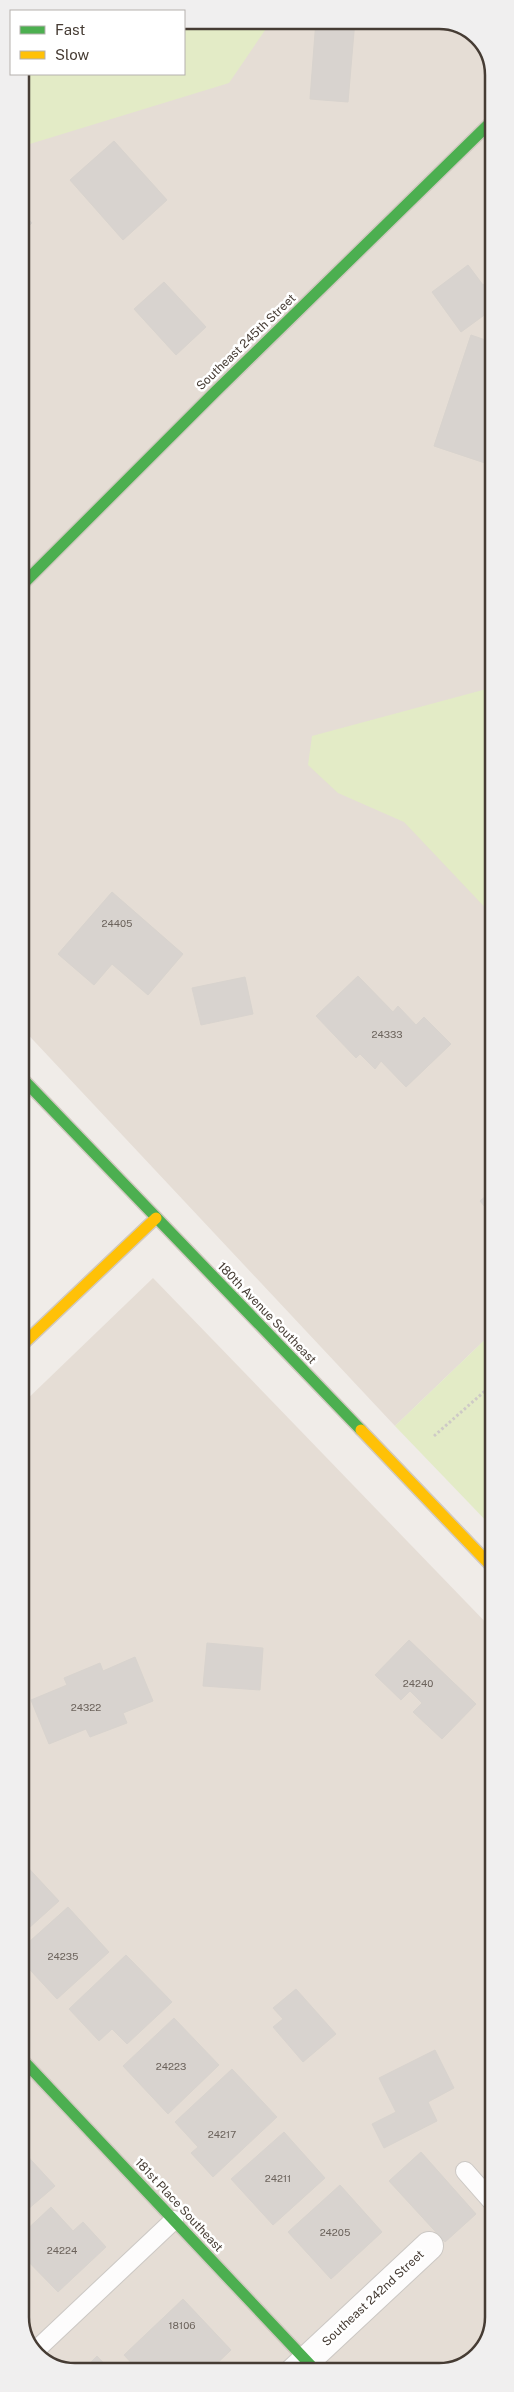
<svg xmlns="http://www.w3.org/2000/svg" width="514" height="2392" viewBox="0 0 514 2392" font-family="'Public Sans',sans-serif">
	<style>
		.residential { fill: #e5ddd5 }
		.green { fill: #e3ebc6 }
		.building { fill: #d8d3cf; stroke: #d8d3ce }
		.lines { fill: none; stroke-linecap: round; stroke-linejoin: round }
		.lane-casing { stroke: #ccc8c4; stroke-width: 20 }
		.street-casing { stroke: #ccc8c4; stroke-width: 30 }
		.fast-casing { stroke: #d1c9c0; stroke-width: 14 }
		.slow-casing { stroke: #d1c9c0; stroke-width: 14 }
		.path { stroke: #cecac6; stroke-width: 3; stroke-dasharray: 2.5 2.5; stroke-linecap: butt }
		.lane { stroke: #fdfcfc; stroke-width: 18 }
		.street { stroke: #fdfcfc; stroke-width: 28 }
		.fast { stroke: #4caf50; stroke-width: 11 }
		.slow { stroke: #ffc107; stroke-width: 11 }
		.labels { text-anchor: middle; stroke-width: 5; stroke-linejoin: round; paint-order: stroke }
		.number-label { font-size: 10px; fill: #6c635c }
		.street-label { font-size: 12px; fill: #463c34; stroke: #fff }
		.rim { fill: none; stroke: #463c34; stroke-width: 2.5 }
	</style>
	<rect width="100%" height="100%" fill="#f0ece8"/>
	<g class="residential">
		<path d="M184,20H446L478,36L493,67L494,1331L395,1426L20,1026V74H184Z"/>
		<path d="M153,1278L494,1631V2318L481,2353L447,2371L68,2372L36,2356L21,2325L20,1406Z"/>
	</g>
	<g class="green">
		<path d="M184,20H272L229,83L20,147V74H184Z"/>
		<path d="M494,687V917L404,822L338,793L308,765L312,736Z"/>
		<path d="M494,1331V1529L395,1426Z"/>
	</g>
	<g class="building">
		<path d="M316,20H355L348,102L310,99Z"/>
		<path d="M114,141L167,200L123,240L70,180Z"/>
		<path d="M20,210L32,223L20,234Z"/>
		<path d="M468,265L483,285L494,277V308L461,332L432,292Z"/>
		<path d="M164,282L206,327L176,355L134,309Z"/>
		<path d="M471,335L494,343V466L434,446Z"/>
		<path d="M112,892L183,954L148,995L112,964L94,985L58,954Z"/>
		<path d="M358,976L393,1012L398,1006L416,1025L424,1017L451,1044L406,1087L381,1061L375,1069L360,1054L356,1058L316,1016Z"/>
		<path d="M245,977L253,1014L201,1025L192,988Z"/>
		<path d="M494,1189V1218L480,1201Z"/>
		<path d="M409,1640L476,1704L442,1739L413,1712L422,1703L410,1691L401,1700L375,1675Z"/>
		<path d="M207,1643L263,1648L260,1690L203,1686Z"/>
		<path d="M135,1657L153,1701L123,1713L127,1723L90,1737L86,1729L49,1744L31,1700L67,1685L64,1678L100,1663L103,1671Z"/>
		<path d="M20,1859L59,1901L20,1936Z"/>
		<path d="M68,1907L109,1952L57,1999L20,1959V1950Z"/>
		<path d="M126,1955L172,2002L127,2044L112,2029L99,2041L69,2009Z"/>
		<path d="M296,1989L336,2034L303,2062L273,2027L283,2019L273,2008Z"/>
		<path d="M174,2018L219,2065L168,2114L123,2066Z"/>
		<path d="M435,2050L454,2088L428,2102L437,2121L384,2148L372,2124L396,2112L379,2078Z"/>
		<path d="M232,2069L277,2117L213,2177L191,2153L198,2147L175,2122Z"/>
		<path d="M284,2132L325,2178L273,2225L231,2179Z"/>
		<path d="M20,2148L55,2186L20,2216Z"/>
		<path d="M421,2152L476,2214L445,2242L389,2181Z"/>
		<path d="M340,2185L382,2232L331,2279L288,2232Z"/>
		<path d="M51,2207L73,2231L83,2222L106,2247L58,2292L20,2253V2236Z"/>
		<path d="M183,2299L231,2350L208,2372H140L124,2355Z"/>
		<path d="M97,2356L112,2372H81Z"/>
	</g>
	<g class="lines">
		<g class="lane-casing">
			<g id="lane">
				<path d="M465,2171L494,2204"/>
				<path d="M34,2352L174,2220"/>
			</g>
		</g>
		<g class="street-casing">
			<path id="street" d="M294,2372L429,2246"/>
		</g>
		<g class="fast-casing">
			<g id="fast">
				<path d="M20,587L215,392L494,119"/>
				<path d="M20,1076L361,1430"/>
				<path d="M20,2057L317,2372"/>
			</g>
		</g>
		<g class="slow-casing">
			<g id="slow">
				<path d="M20,1347L156,1218"/>
				<path d="M361,1430L494,1569"/>
			</g>
		</g>
		<path class="path" d="M434,1436L494,1383"/>
		<use href="#lane" class="lane"/>
		<use href="#street" class="street"/>
		<use href="#fast" class="fast"/>
		<use href="#slow" class="slow"/>
	</g>
	<g class="labels">
		<g class="number-label">
			<text x="117" y="927">24405</text>
			<text x="387" y="1038">24333</text>
			<text x="418" y="1687">24240</text>
			<text x="86" y="1711">24322</text>
			<text x="63" y="1960">24235</text>
			<text x="171" y="2070">24223</text>
			<text x="222" y="2138">24217</text>
			<text x="278" y="2182">24211</text>
			<text x="335" y="2236">24205</text>
			<text x="62" y="2254">24224</text>
			<text x="182" y="2329">18106</text>
		</g>
		<g class="street-label">
			<text transform="translate(246 342) rotate(-44)" y="4">Southeast 245th Street</text>
			<text transform="translate(267 1313) rotate(46)" y="4">180th Avenue Southeast</text>
			<text transform="translate(179 2205) rotate(47)" y="4">181st Place Southeast</text>
			<text transform="translate(373 2298) rotate(-43)" y="4">Southeast 242nd Street</text>
		</g>
	</g>
	<path d="M0 0H514V2392H0ZM75 29H439A46 46 0 0 1 485 75V2317A46 46 0 0 1 439 2363H75A46 46 0 0 1 29 2317V75A46 46 0 0 1 75 29Z" fill="#f0efef" fill-rule="evenodd"/>
	<path class="rim" d="M75 29H439A46 46 0 0 1 485 75V2317A46 46 0 0 1 439 2363H75A46 46 0 0 1 29 2317V75A46 46 0 0 1 75 29Z"/>
	<rect x="10" y="10" width="175" height="65" fill="#ffffff" stroke="#b5b1ae"/>
	<rect x="20" y="26" width="25" height="8" fill="#4caf50" stroke="#b5b1ae"/>
	<text x="55" y="35" font-size="15" fill="#463c34">Fast</text>
	<rect x="20" y="51" width="25" height="8" fill="#ffc107" stroke="#b5b1ae"/>
	<text x="55" y="60" font-size="15" fill="#463c34">Slow</text>
</svg>
